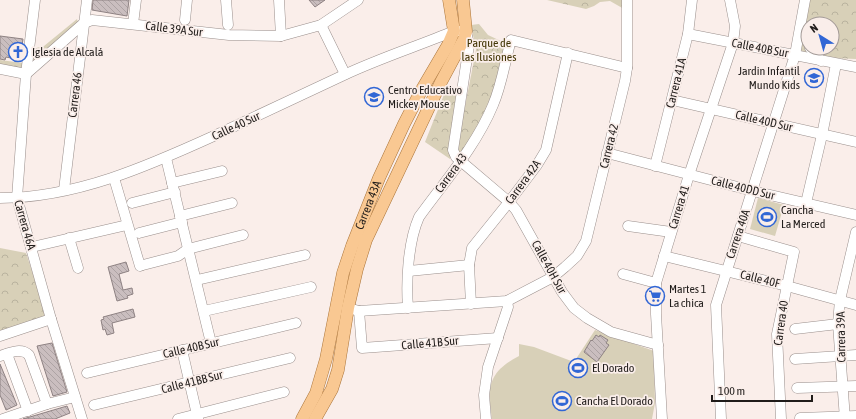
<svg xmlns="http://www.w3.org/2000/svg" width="856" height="419" viewBox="0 0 856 419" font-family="'Asap Condensed',sans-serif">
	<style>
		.forest { fill: url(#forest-crowns); fill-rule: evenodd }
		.pitch { fill: #d8d0b8 }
		.building { fill: url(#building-back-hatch); stroke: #8e8283 }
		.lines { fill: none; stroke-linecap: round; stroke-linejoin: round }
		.minor-casing { stroke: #9a8f8c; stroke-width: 11 }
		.major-casing { stroke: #aa7439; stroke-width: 13 }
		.minor { stroke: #fff; stroke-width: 10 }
		.major { stroke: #f9c892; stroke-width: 12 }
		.labels { text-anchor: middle; stroke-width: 3.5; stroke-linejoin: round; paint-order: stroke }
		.street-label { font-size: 12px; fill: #201c1a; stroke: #faeeea }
		.park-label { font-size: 12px; fill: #403302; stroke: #faeeea }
		.poi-label { font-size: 12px; fill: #201c1a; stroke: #faeeea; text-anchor: start }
	</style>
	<defs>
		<pattern id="forest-crowns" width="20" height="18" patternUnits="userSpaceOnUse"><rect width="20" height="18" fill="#d8d0b8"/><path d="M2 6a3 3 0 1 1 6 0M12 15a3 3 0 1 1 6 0" fill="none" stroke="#b9b29e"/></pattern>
		<pattern id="building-back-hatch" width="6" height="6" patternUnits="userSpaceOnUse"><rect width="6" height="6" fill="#cabebf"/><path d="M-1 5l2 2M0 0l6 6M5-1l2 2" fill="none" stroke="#ada3a4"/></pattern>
	</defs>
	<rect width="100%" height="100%" fill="#faeeea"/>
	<g class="forest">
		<path d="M547,0H624V9L610,1L600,2L594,6L586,9Z"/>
		<path d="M810,0H856V59L807,57L797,45ZM808,24H832V48H808Z"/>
		<path d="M77,19L79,26L26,73L0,69V60L23,63L32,49L44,46Z"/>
		<path d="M479,24L488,35L505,43L492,99L462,155L456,152L476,50L471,25Z"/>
		<path d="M447,87L457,89L450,159L425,142Z"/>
		<path d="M0,248L26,253L47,316L0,331Z"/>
	</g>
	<g class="pitch">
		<path d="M758,198L784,205L775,236L750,229Z"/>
		<path d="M595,330L654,351L655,403L652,419H492C487,387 488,372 519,356V344L534,347L574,362Z"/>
	</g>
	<g class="building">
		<path d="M93,0H129L127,16L92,10Z"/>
		<path d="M309,0H325L315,7Z"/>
		<path d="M0,36L23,39L20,60L6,57L5,60L0,59Z"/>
		<path d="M126,262L129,271L119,274L123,290L132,288L133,294L127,296L128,298L117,301L108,267Z"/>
		<path d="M133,309L135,317L112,323L114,333L107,335L105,329L103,330L101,320L104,319L103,317Z"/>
		<path d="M596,335L599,337L600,335L608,340L606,343L609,345L597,362L584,352L591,340L592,341Z"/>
		<path d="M52,343L67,392L53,396L37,346Z"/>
		<path d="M0,364L17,405L6,410L0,395Z"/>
		<path d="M67,406L70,413L55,419H23Z"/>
	</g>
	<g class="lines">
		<g class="minor-casing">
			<g id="minor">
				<path d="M35,0L26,74L17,198L51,319L82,419"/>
				<path d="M226,0L228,25"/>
				<path d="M279,0L281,36"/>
				<path d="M185,20L187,0"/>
				<path d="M133,24L136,0"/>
				<path d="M321,25L345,74"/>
				<path d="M688,34L856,67"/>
				<path d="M810,48L821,61"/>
				<path d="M0,69L26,74L84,23L92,20L229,35L281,36L321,25L358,0"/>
				<path d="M672,100L856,142"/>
				<path d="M607,153L753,191L856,215"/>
				<path d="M166,158L211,343"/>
				<path d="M655,166L688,34L692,0"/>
				<path d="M114,178L140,266"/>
				<path d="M172,183L222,171"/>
				<path d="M64,190L87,0"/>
				<path d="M0,198C76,198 148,166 216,135C259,115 301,95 344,75C380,58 418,46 454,31H466L469,45L453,150L456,157L509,202L516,210L562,292L574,308L587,318L611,332L658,345"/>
				<path d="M132,203L175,192"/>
				<path d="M806,203L822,135L836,64"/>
				<path d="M180,216L232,203"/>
				<path d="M628,226L671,232"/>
				<path d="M139,233L182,222"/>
				<path d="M738,236L794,252L777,334L781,419"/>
				<path d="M69,238L78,268"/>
				<path d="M32,247L127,225"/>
				<path d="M664,256L787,286L856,305"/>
				<path d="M143,265L178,256L188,249L243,235"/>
				<path d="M409,271L469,265"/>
				<path d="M623,274L656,283"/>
				<path d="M197,280L305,255"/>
				<path d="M471,304L469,265L472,248L509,202L537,165L546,150L568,53"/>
				<path d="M348,308L359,311L507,301L553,277L565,267L577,256L586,241L625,81L627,68V0"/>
				<path d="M408,308C406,281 408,242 419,217C445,181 476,146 493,105C502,84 505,61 511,40L627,68"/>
				<path d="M204,311L311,287"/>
				<path d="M359,311L362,348L498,338"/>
				<path d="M795,329L838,324"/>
				<path d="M0,336L51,319"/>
				<path d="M182,350L198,419"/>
				<path d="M7,354L28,411"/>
				<path d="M0,356C9,353 21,347 29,355L47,404"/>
				<path d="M795,359L856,355"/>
				<path d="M87,373L296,323"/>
				<path d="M797,388L856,386"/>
				<path d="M94,405L290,358"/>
				<path d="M800,418L856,416"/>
				<path d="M3,419L47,404L75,397"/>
				<path d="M178,419L284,392"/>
				<path d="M486,419L484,395L488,367L508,307L507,301"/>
				<path d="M662,419L656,314V283L689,175L733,43L735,26L730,0"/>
				<path d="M721,419L716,305L795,55L805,0"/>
				<path d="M845,419L838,324L840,300L856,232"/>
			</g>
		</g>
		<g class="major-casing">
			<g id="major">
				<path id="s1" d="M302,419L316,393L326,359L343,273L352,246L379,178L404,124L421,91L448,45L454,31L449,0"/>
				<path d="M315,419L332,389L338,370L348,308L357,269L366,240L441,82L464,39L466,31L463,0"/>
			</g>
		</g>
		<use href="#minor" class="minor"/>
		<use href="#major" class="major"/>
	</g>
	<defs>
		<g id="church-ring" transform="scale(1)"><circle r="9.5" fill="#faeeea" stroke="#3166d5" stroke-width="1.5"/><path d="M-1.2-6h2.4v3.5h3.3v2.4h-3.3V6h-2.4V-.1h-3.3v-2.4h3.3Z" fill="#3166d5"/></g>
		<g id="school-ring" transform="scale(1)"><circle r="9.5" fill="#faeeea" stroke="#3166d5" stroke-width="1.5"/><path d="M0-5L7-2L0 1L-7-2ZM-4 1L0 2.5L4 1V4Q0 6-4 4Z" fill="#3166d5"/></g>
		<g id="stadium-ring" transform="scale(1)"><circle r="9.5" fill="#faeeea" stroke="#3166d5" stroke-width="1.5"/><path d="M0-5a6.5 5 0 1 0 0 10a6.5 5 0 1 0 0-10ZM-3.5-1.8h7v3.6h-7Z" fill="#3166d5"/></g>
		<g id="supermarket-ring" transform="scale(1)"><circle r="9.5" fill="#faeeea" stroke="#3166d5" stroke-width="1.5"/><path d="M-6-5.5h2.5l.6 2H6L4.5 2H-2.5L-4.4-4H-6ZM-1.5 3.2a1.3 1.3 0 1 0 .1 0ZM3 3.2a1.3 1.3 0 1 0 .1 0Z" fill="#3166d5"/></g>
	</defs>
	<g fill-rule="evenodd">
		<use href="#church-ring" x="18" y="52"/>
		<use href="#school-ring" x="814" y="78"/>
		<use href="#school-ring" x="374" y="97"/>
		<use href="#stadium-ring" x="767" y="217"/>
		<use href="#supermarket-ring" x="655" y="296"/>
		<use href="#stadium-ring" x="578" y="368"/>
		<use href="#stadium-ring" x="562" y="401"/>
	</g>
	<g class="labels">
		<g class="street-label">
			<text transform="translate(174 29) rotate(7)" y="4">Calle 39A Sur</text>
			<text transform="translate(760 48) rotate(11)" y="4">Calle 40B Sur</text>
			<text transform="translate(676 83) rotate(-76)" y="4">Carrera 41A</text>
			<text transform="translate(75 95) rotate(-83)" y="4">Carrera 46</text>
			<text transform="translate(764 121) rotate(13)" y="4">Calle 40D Sur</text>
			<text transform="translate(236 126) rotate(-25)" y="4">Calle 40 Sur</text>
			<text transform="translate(609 146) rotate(-76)" y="4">Carrera 42</text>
			<text transform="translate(451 173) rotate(-54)" y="4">Carrera 43</text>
			<text transform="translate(523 182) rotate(-54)" y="4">Carrera 42A</text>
			<text transform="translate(743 188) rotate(14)" y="4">Calle 40DD Sur</text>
			<text dy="4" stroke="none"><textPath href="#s1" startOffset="225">Carrera 43A</textPath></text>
			<text transform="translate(679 207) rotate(-73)" y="4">Carrera 41</text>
			<text transform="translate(25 225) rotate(74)" y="4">Carrera 46A</text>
			<text transform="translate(738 234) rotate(-71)" y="4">Carrera 40A</text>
			<text transform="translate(549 267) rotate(61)" y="4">Calle 40H Sur</text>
			<text transform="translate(760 279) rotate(14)" y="4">Calle 40F</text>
			<text transform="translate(781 323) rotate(-82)" y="4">Carrera 40</text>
			<text transform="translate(841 337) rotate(-91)" y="4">Carrera 39A</text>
			<text transform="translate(430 343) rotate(-5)" y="4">Calle 41B Sur</text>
			<text transform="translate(191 348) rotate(-13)" y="4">Calle 40B Sur</text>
			<text transform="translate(192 382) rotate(-14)" y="4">Calle 41BB Sur</text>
		</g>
		<g class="park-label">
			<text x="489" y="47">Parque de<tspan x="489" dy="14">las Ilusiones</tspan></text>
		</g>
		<g class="poi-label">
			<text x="32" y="56">Iglesia de Alcalá</text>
			<text x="800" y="75" text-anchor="end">Jardin Infantil<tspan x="800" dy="14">Mundo Kids</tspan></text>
			<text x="388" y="94">Centro Educativo<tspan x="388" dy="14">Mickey Mouse</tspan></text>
			<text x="781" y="214">Cancha<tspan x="781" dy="14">La Merced</tspan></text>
			<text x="669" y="293">Martes 1<tspan x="669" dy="14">La chica</tspan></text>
			<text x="592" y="372">El Dorado</text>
			<text x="576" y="405">Cancha El Dorado</text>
		</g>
	</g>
	<g transform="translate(820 36) rotate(323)"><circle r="19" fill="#faeeea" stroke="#a39a97"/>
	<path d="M0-3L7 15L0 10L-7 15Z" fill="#3166d5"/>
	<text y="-6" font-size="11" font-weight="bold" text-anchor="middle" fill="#201c1a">N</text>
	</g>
	<path d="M712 395v6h100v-6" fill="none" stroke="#201c1a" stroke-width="2"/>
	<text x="718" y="395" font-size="12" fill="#201c1a" stroke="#faeeea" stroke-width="3" paint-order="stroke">100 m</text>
</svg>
